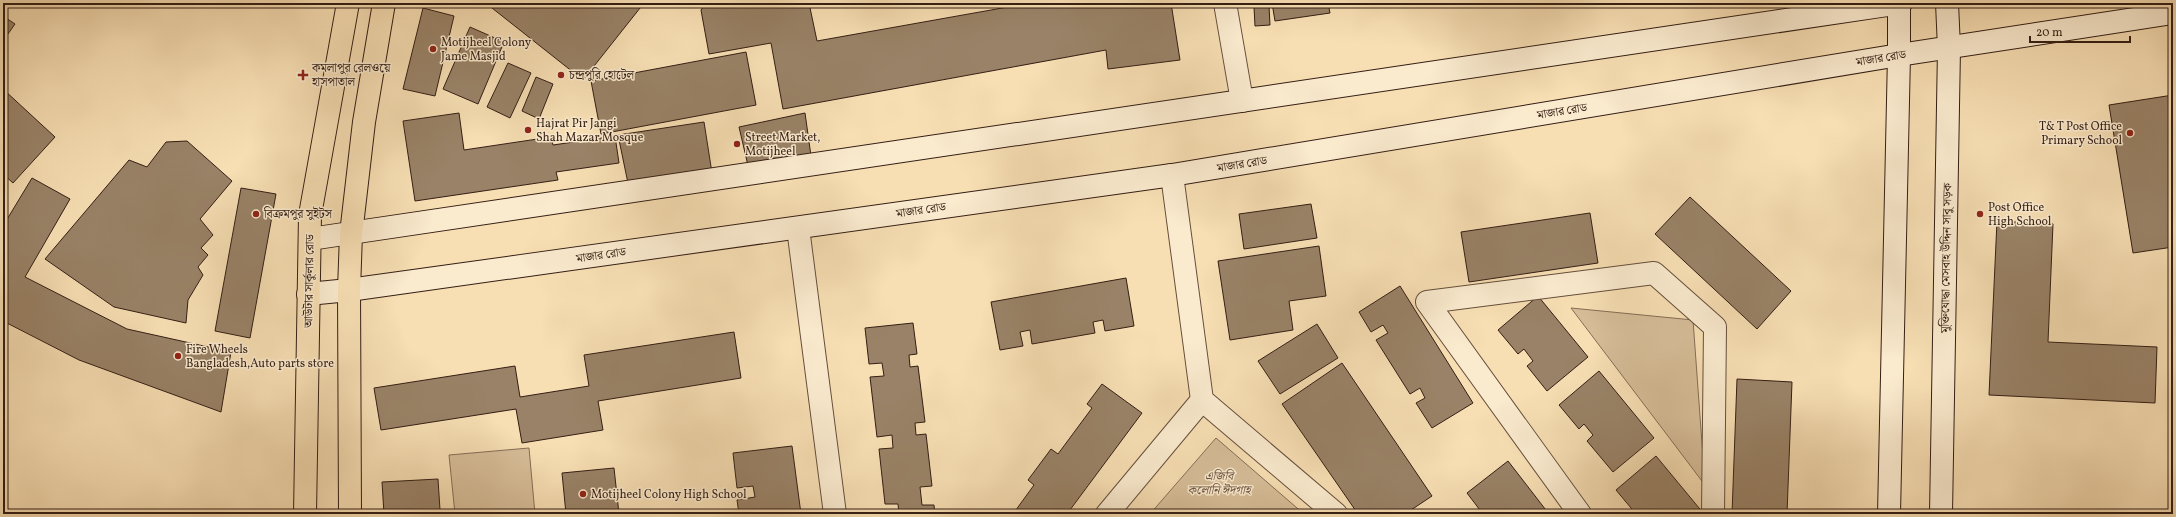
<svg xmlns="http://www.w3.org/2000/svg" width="2176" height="517" viewBox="0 0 2176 517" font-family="Vollkorn,'Noto Serif Bengali',serif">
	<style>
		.green { fill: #d6bd98; stroke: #856e56 }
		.building { fill: #998267; stroke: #341e14 }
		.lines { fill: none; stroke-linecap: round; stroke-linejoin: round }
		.minor-casing { stroke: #654e3c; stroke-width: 24 }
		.secondary-casing { stroke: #341e14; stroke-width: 24 }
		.primary-casing { stroke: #341e14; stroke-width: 24 }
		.minor { stroke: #faeace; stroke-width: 22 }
		.secondary { stroke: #faeace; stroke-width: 22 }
		.primary { stroke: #f7deb3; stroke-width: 22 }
		.poi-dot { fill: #8f2418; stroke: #faeace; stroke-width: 1.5 }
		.labels { text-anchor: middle; stroke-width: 3; stroke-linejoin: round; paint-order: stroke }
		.poi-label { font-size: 12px; fill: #341e14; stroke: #faeace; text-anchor: start }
		.street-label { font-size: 12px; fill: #341e14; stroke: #faeace }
		.park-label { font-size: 12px; font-style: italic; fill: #654e3c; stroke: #faeace }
	</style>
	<rect width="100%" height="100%" fill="#f7deb3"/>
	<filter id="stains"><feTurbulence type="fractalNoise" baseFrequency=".005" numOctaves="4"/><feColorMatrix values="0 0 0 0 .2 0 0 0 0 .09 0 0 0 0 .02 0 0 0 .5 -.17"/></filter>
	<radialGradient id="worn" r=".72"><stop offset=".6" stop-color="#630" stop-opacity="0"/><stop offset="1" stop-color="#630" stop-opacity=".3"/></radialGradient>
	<g class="green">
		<path d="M1571,308L1693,320L1705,485Z"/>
		<path d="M1216,438L1304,514H1150Z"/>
		<path d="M529,448L535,514H455L449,455Z"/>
	</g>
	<g class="building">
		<path d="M496,3H644L583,80L492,8Z"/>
		<path d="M706,3H809L817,41L1019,5V3H1171L1180,60L1108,69L1106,50L783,109L771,43L709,54L701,10Z"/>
		<path d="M1272,3H1328L1330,13L1275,21Z"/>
		<path d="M1391,3H1413L1391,6Z"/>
		<path d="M1269,6L1270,25L1255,26L1254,7Z"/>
		<path d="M423,8L454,16L435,96L403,89Z"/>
		<path d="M3,16L15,24L3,41Z"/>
		<path d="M470,27L504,42L478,104L443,89Z"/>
		<path d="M746,52L756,105L601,134L591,81Z"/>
		<path d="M508,63L531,73L510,118L487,107Z"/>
		<path d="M536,77L553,84L539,119L522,111Z"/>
		<path d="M3,89L55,137L13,183L3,174Z"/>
		<path d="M2173,95V247L2133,253L2109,105Z"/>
		<path d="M459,113L464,150L551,137L553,145L615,136L619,163L556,172L558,180L415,201L403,121Z"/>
		<path d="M805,113L811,156L749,170L739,127Z"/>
		<path d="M704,122L712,173L629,188L618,135Z"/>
		<path d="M187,141L232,181L200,219L213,235L201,248L208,255L198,267L203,275L188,300L186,323L114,307L45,259L129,160L147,167L166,142Z"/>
		<path d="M32,178L70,199L25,277L127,329L231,352L221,412L79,360L3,321V226Z"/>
		<path d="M241,188L276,194L250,338L215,331Z"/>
		<path d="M1690,197L1791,291L1757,329L1655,234Z"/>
		<path d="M1311,204L1317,238L1244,249L1239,214Z"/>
		<path d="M1590,213L1598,263L1469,282L1461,232Z"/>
		<path d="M1997,221L2053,224L2048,342L2157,347L2155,403L1989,395Z"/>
		<path d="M1319,246L1326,296L1289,301L1293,330L1230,340L1218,261Z"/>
		<path d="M1126,278L1134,326L1105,331L1103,320L1093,322L1095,333L1032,344L1030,330L1020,332L1023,346L1000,350L991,302Z"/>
		<path d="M1400,286L1473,403L1432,428L1416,403L1425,398L1420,388L1410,394L1376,340L1388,333L1383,325L1371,332L1359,312Z"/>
		<path d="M1538,296L1588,357L1547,391L1527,366L1533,361L1524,349L1518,354L1498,330Z"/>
		<path d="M913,323L917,354L909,355L910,367L918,366L925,422L915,423L916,435L926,434L932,486L920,487L922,505H934L935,514H899L898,504H885L879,449L893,448L892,435L877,437L870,377L884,376L882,363L869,364L865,328Z"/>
		<path d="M1317,324L1338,358L1280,394L1258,361Z"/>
		<path d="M734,332L741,378L598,401L603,430L522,443L516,409L381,430L374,388L515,366L520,397L589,386L584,355Z"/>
		<path d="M1342,363L1432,496L1405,514H1358L1282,404Z"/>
		<path d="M1599,371L1654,438L1613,472L1587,441L1593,435L1584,424L1579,429L1559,405Z"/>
		<path d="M1737,379L1792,382L1787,514H1732Z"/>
		<path d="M1102,384L1142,413L1067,514H1013L1034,485L1028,480L1051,449L1058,454L1092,408L1087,404Z"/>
		<path d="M792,446L801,514H739L737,500L755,497L753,486L737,488L733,453Z"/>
		<path d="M1656,456L1704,514H1636L1616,490Z"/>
		<path d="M1508,461L1549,514H1483L1467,493Z"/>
		<path d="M614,468L619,514H566L562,473Z"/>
		<path d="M438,479L440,510L432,511V514H384L382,482Z"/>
	</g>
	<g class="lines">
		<g class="minor-casing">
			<g id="minor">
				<path d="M1225,3L1242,101"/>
				<path d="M1172,175L1202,400L1336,514"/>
				<path d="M798,228L835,514"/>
				<path d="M1107,514L1202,400"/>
				<path d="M1580,514L1427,302L1654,273L1715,327L1713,514"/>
			</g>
		</g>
		<g class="secondary-casing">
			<g id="secondary">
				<path d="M310,239L1901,3"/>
				<path d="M308,294L349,290L1172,175L1899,55L2173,13"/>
				<path d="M1889,514L1899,55V4"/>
				<path d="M1941,514L1949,48L1947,3"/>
			</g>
		</g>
		<g class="primary-casing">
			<g id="primary">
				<path d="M305,514L310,215L348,3"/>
				<path d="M350,514L349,290L351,234L364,122L384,3"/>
			</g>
		</g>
		<use href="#minor" class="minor"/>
		<use href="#secondary" class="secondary"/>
		<use href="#primary" class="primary"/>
	</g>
	<g class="poi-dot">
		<circle cx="433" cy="49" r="4"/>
		<path d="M301 69h4v4h4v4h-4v4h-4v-4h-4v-4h4z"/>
		<circle cx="561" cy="75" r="4"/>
		<circle cx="528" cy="130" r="4"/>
		<circle cx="2130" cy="133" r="4"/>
		<circle cx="737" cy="144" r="4"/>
		<circle cx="256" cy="214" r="4"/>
		<circle cx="1980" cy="214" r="4"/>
		<circle cx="178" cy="356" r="4"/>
		<circle cx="583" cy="494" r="4"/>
	</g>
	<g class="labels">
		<g class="poi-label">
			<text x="441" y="46">Motijheel Colony<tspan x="441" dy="14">Jame Masjid</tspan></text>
			<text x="312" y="72">কমলাপুর রেলওয়ে<tspan x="312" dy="14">হাসপাতাল</tspan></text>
			<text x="569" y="79">চন্দ্রপুরি হোটেল</text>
			<text x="536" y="127">Hajrat Pir Jangi<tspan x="536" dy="14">Shah Mazar Mosque</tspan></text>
			<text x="2122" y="130" text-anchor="end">T&amp; T Post Office<tspan x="2122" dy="14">Primary School</tspan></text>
			<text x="745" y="141">Street Market,<tspan x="745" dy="14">Motijheel</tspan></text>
			<text x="1988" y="211">Post Office<tspan x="1988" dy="14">High School</tspan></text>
			<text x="264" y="218">বিক্রমপুর সুইটস</text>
			<text x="186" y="353">Fire Wheels<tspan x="186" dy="14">Bangladesh,Auto parts store</tspan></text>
			<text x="591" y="498">Motijheel Colony High School</text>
		</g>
		<g class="street-label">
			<text transform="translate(1881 58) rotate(-9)" y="4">মাজার রোড</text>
			<text transform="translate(1562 111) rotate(-9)" y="4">মাজার রোড</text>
			<text transform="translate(1242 164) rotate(-9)" y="4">মাজার রোড</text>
			<text transform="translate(921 210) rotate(-8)" y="4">মাজার রোড</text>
			<text transform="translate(601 255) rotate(-8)" y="4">মাজার রোড</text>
			<text transform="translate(1946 258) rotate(-89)" y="4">মুক্তিযোদ্ধা মেসবাহ উদ্দিন সাবু সড়ক</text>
			<text transform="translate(309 281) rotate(-89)" y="4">আউটার সার্কুলার রোড</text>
		</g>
		<g class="park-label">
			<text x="1219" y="480">এজিবি<tspan x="1219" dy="14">কলোনি ঈদগাহ</tspan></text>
		</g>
	</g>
	<rect width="2176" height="517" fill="none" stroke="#f7deb3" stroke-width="16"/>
	<rect x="4" y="4" width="2168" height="509" fill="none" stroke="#341e14" stroke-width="2"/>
	<rect x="8" y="8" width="2160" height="501" fill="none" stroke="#341e14"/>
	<path d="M2030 36v6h100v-6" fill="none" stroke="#341e14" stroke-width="2"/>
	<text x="2036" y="36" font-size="12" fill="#341e14" stroke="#faeace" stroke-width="3" paint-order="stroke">20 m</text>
	<rect width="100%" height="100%" filter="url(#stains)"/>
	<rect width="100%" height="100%" fill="url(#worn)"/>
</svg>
